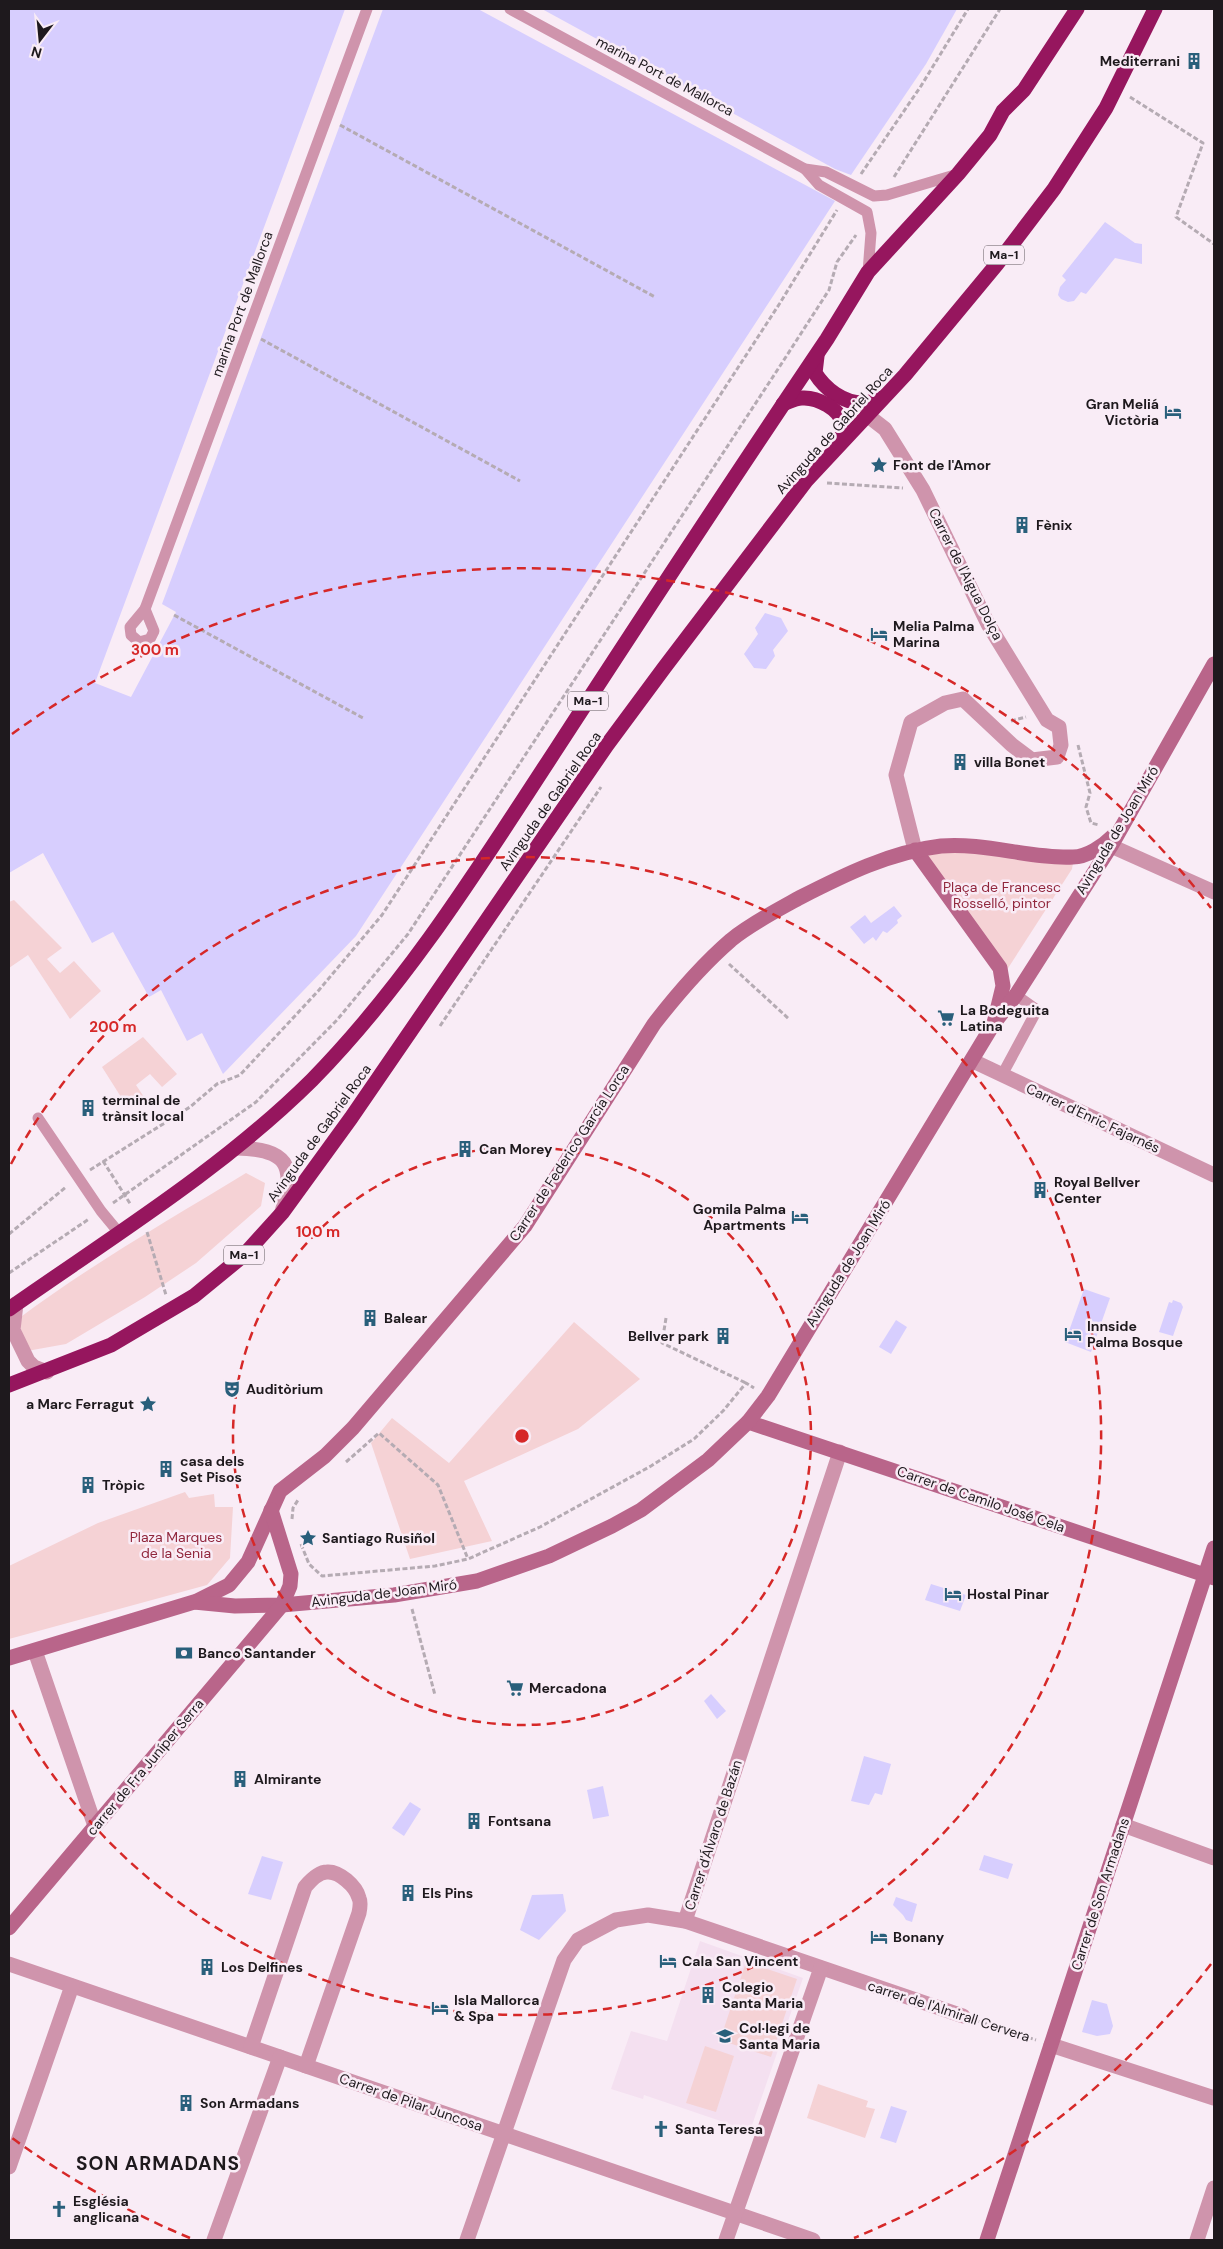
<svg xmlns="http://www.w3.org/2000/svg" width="1223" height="2249" viewBox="0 0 1223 2249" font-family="'DM Sans',sans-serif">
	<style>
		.built { fill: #f4e0f0 }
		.green { fill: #f5d2d5 }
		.water { fill: #d7cefe }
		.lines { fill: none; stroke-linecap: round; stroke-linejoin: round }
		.path { stroke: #b5abb3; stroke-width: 3; stroke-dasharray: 5 2.5; stroke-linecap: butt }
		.lane { stroke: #cf94ac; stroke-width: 11 }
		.street { stroke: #cf94ac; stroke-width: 15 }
		.secondary { stroke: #b9658a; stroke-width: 15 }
		.highway { stroke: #96165e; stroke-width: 15 }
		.ring { fill: none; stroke: #d62828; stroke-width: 2.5; stroke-dasharray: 9 6 }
		.labels { text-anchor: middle; stroke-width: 5; stroke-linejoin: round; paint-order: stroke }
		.shield { fill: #f9ecf6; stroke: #60585e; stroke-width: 1 }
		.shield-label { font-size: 12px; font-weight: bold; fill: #1e191d }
		.poi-label { font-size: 14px; font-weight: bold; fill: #1e191d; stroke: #f9ecf6; text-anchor: start }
		.street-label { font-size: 14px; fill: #1e191d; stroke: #f9ecf6 }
		.park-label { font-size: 14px; fill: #91273d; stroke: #f9ecf6 }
		.district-label { font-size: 19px; font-weight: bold; letter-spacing: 1px; fill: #1e191d; stroke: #f9ecf6 }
		.centre { fill: #d62828; stroke: #f9ecf6; stroke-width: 2.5 }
		.ring-label { font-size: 15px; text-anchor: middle; font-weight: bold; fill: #d62828; stroke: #f9ecf6; stroke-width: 5; stroke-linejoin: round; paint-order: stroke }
	</style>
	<rect width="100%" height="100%" fill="#f9ecf6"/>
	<path class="built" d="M700,1941L803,1978L750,2131L644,2095L643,2099L611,2089L631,2031L667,2041Z"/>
	<g class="green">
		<path d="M915,850L1074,857L1072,869L1003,976Z"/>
		<path d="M14,900L62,948L47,959L60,973L74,961L101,991L70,1019L28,955L9,968V902Z"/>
		<path d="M143,1037L177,1074L162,1087L150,1074L136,1085L144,1097L128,1108L102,1067Z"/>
		<path d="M246,1173L265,1183L261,1206L196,1263L145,1297L66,1344L27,1351L18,1319C90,1265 169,1220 246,1173Z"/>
		<path d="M574,1322L640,1379L578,1429L464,1481L492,1541L410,1559L371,1443L392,1418L449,1463Z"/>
		<path d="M185,1492L189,1498L214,1494L215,1507H233L230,1558L207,1585L9,1639V1566L98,1523Z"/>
		<path d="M746,1962L797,1979L771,2057L720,2040Z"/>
		<path d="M705,2046L734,2056L716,2112L686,2103Z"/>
		<path d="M818,2084L868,2101L866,2107L875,2109L865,2138L807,2118Z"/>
	</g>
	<g class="water">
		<path d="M9,9H345L95,683L131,697L176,612L162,604L383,9H478L835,201L356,936L223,1074L202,1033L187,1041L161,990L149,997L113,932L92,943L43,853L9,873Z"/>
		<path d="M542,9H957L926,64L851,175L835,169Z"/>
		<path d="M1105,222L1135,243L1142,244V264L1115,258L1086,294L1081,292L1074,301L1068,302L1061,299L1058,295L1060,287L1066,280L1062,276Z"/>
		<path d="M765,613L781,618L788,631L773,650L775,656L766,669L754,668L744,654L758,634L755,628Z"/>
		<path d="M894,906L902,916L897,920L898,923L887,933L883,931L876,941L873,937L864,944L850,927L865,915L871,923Z"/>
		<path d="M1084,1289L1110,1298L1091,1352L1065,1342Z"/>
		<path d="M1173,1300L1181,1303L1183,1307L1173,1336L1159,1332L1169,1302L1172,1303Z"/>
		<path d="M896,1320L907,1327L891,1354L879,1347Z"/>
		<path d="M931,1584L966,1595L960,1611L925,1600Z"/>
		<path d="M711,1694L726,1711L717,1719L704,1701Z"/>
		<path d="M864,1756L891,1764L882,1795L875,1793L869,1805L851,1801Z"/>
		<path d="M603,1786L609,1816L593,1819L587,1790Z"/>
		<path d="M410,1802L421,1809L404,1836L392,1828Z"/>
		<path d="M984,1855L1013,1864L1008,1879L979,1870Z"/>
		<path d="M262,1856L283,1862L271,1900L248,1894Z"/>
		<path d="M563,1894L566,1911L539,1940L520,1930L532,1895Z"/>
		<path d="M896,1897L917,1904L912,1922L906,1920L903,1915L893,1905Z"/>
		<path d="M1092,2000L1107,2004L1113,2026L1110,2034L1097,2036L1082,2032Z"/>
		<path d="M891,2106L907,2111L896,2143L880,2138Z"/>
	</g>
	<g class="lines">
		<g class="path">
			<path d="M1130,97L1203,143L1176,217L1214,244"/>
			<path d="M340,125L655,297"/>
			<path d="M861,174L921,86L968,9"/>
			<path d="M894,177L1000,9"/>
			<path d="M261,339L520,481"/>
			<path d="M827,483L903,488"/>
			<path d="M174,615L363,718"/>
			<path d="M1011,721L1026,717"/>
			<path d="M1078,745L1090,793L1086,807L1091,823L1099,825"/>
			<path d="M729,964L789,1019"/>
			<path d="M440,1026L601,787"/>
			<path d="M103,1161L131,1205"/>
			<path d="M90,1170L190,1107L217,1084L240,1075L319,990L382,915L780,303L837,210"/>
			<path d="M113,1203L256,1102L337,1020L408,934L780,366L829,290L837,262L856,235"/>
			<path d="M147,1232L166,1295"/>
			<path d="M9,1234L66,1187"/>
			<path d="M9,1273L89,1219"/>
			<path d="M666,1318L662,1343L746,1383"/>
			<path d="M346,1462L379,1433L438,1485L468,1559"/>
			<path d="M292,1519L293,1508L298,1500"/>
			<path d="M301,1544L309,1564L322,1576L435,1566L468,1559L540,1527L651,1466L694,1439L723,1411L746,1383L754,1388"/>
			<path d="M412,1609L435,1695"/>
			<path d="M978,2021L1036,2040"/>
		</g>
		<g class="lane">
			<path d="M510,9L805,169L826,172L874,196L887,195L958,174"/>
			<path d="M805,169L819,185L867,212L871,233L868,272"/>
			<path d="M145,609L367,9"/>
			<path d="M145,609L154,631L150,639L139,642L131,635L130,627Z"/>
			<path d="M1002,1075L1037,1010L1016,995"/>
			<path d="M38,1118L101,1211L120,1234"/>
		</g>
		<g class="street">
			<path d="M867,415L885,429L923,490L988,624L1047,720L1059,727L1061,745L1057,757L1032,760L1012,745L963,699L945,703L911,722L896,775L915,850"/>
			<path d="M1111,846L1214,892"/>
			<path d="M973,1061L1214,1175"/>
			<path d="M236,1148C288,1149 296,1165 282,1212"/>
			<path d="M16,1304L13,1330L28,1361L34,1367L47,1372"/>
			<path d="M35,1651L95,1826"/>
			<path d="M1123,1825L1214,1858"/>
			<path d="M685,1921L840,1452"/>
			<path d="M9,1964L813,2240"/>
			<path d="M1051,2045L1214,2098"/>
			<path d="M251,2047L305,1887C310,1881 318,1872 327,1872C339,1871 356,1886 359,1898C361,1902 360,1908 359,1913L306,2066"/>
			<path d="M9,2167L72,1986"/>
			<path d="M214,2240L280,2057"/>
			<path d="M467,2240L564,1960L578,1940L616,1920L648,1915L685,1921L963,2016"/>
			<path d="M726,2240L821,1968"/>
			<path d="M1197,2240L1214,2188"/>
		</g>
		<g class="secondary">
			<path d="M915,850L1000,968L1003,986L995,1019"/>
			<path d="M748,1422L1214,1578"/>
			<path d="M195,1602L229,1585L248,1562L280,1491L325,1456L353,1428L525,1226L654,1024C678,993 702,965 731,940C752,923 776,911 799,898C844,875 890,852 941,846C983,842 1032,859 1073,857C1087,857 1103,846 1113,836"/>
			<path d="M9,1658L194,1602L235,1606L282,1605L394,1595L477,1581L549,1556L612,1526L641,1510L708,1460L748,1422L768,1396L994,1023L1016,995L1111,846L1214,664"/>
			<path d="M9,1928L282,1605L290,1586L291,1574L271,1510"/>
			<path d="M987,2240L1214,1548"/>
		</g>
		<g class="highway">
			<path d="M817,356L815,373C825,389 843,403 863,403C869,403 876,400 882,398"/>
			<path d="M783,404C789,402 795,398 802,398C817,397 841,409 843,425C844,432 841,438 838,444"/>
			<path d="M9,1309C113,1236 221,1170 312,1080C409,981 481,864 557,748C646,611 736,474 827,339L868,272L958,174L990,135L1003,111L1024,90L1077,9"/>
			<path d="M9,1385L111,1345L194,1296L244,1255L282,1213L351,1118L607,745L664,668L806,481L905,375L997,264L1054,189L1106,108L1155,9"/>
		</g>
	</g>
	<g class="ring">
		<circle cx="522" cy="1436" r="289"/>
		<path d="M11 1164A579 579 0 1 1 11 1708"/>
		<path d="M1211 1964A868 868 0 0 1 854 2238M190 2238A868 868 0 0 1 12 2138M12 734A868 868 0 0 1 1211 908"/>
	</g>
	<defs>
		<g id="building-bare" transform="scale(1.35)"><path d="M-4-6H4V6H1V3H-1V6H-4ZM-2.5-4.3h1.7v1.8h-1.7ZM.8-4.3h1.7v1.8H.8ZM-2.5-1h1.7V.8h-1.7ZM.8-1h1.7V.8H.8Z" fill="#295f7b" stroke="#f9ecf6" stroke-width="2.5" paint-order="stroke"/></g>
		<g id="hotel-bare" transform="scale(1.35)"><path d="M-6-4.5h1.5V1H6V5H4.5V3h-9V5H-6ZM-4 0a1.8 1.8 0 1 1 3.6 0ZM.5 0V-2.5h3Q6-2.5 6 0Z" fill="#295f7b" stroke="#f9ecf6" stroke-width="2.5" paint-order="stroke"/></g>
		<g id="sight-bare" transform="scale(1.35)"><path d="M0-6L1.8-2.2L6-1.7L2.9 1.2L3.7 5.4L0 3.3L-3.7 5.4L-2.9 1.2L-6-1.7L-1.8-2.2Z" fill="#295f7b" stroke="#f9ecf6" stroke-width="2.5" paint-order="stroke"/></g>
		<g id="supermarket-bare" transform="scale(1.35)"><path d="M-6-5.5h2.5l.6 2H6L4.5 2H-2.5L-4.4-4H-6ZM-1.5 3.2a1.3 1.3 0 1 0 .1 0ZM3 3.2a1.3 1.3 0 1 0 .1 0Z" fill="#295f7b" stroke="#f9ecf6" stroke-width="2.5" paint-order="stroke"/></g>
		<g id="theatre-bare" transform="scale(1.35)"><path d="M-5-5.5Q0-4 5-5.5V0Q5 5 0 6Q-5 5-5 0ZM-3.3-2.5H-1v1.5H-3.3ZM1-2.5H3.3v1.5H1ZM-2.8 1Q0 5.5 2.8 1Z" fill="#295f7b" stroke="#f9ecf6" stroke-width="2.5" paint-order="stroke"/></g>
		<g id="bank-bare" transform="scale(1.35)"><path d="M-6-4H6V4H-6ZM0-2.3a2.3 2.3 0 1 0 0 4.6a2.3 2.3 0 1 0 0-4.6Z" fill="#295f7b" stroke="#f9ecf6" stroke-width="2.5" paint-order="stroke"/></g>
		<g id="school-bare" transform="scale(1.35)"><path d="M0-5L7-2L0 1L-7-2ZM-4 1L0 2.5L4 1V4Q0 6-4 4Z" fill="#295f7b" stroke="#f9ecf6" stroke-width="2.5" paint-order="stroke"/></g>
		<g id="church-bare" transform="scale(1.35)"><path d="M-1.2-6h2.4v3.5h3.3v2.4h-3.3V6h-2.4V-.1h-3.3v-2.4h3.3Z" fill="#295f7b" stroke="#f9ecf6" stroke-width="2.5" paint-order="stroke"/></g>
	</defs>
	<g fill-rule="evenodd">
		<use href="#building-bare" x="1194" y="61"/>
		<use href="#hotel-bare" x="1173" y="412"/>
		<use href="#sight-bare" x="879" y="465"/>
		<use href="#building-bare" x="1022" y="525"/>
		<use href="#hotel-bare" x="879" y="634"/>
		<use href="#building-bare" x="960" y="762"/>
		<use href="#supermarket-bare" x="946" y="1018"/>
		<use href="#building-bare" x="88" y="1108"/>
		<use href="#building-bare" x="465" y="1149"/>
		<use href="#building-bare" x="1040" y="1190"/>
		<use href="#hotel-bare" x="800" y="1217"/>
		<use href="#building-bare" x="370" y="1318"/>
		<use href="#hotel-bare" x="1073" y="1334"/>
		<use href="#building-bare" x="723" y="1336"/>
		<use href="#theatre-bare" x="232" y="1389"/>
		<use href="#sight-bare" x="148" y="1404"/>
		<use href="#building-bare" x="166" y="1469"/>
		<use href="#building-bare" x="88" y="1485"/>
		<use href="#sight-bare" x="308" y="1538"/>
		<use href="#hotel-bare" x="953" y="1594"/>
		<use href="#bank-bare" x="184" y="1653"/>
		<use href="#supermarket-bare" x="515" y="1688"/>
		<use href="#building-bare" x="240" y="1779"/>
		<use href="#building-bare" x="474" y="1821"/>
		<use href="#building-bare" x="408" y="1893"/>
		<use href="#hotel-bare" x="879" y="1937"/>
		<use href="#hotel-bare" x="668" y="1961"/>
		<use href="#building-bare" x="207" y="1967"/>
		<use href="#building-bare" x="708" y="1995"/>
		<use href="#hotel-bare" x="440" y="2008"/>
		<use href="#school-bare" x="725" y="2036"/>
		<use href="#building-bare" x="186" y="2103"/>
		<use href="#church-bare" x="661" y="2129"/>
		<use href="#church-bare" x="59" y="2209"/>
	</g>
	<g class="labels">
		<g class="shield">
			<rect x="984" y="245.5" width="40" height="19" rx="4"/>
			<rect x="568" y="691.5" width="40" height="19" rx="4"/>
			<rect x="224" y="1245.5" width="40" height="19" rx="4"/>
		</g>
		<g class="shield-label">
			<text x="1004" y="259">Ma-1</text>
			<text x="588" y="705">Ma-1</text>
			<text x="244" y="1259">Ma-1</text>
		</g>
		<g class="poi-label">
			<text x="1180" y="66" text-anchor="end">Mediterrani</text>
			<text x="1159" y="409" text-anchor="end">Gran Meliá<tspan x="1159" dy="16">Victòria</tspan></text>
			<text x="893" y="470">Font de l'Amor</text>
			<text x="1036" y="530">Fènix</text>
			<text x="893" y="631">Melia Palma<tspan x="893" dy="16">Marina</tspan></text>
			<text x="974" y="767">villa Bonet</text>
			<text x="960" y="1015">La Bodeguita<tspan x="960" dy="16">Latina</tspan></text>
			<text x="102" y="1105">terminal de<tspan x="102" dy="16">trànsit local</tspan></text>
			<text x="479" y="1154">Can Morey</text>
			<text x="1054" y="1187">Royal Bellver<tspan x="1054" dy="16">Center</tspan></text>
			<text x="786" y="1214" text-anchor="end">Gomila Palma<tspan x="786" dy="16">Apartments</tspan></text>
			<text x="384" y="1323">Balear</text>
			<text x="1087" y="1331">Innside<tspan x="1087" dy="16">Palma Bosque</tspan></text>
			<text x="709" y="1341" text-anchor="end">Bellver park</text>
			<text x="246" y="1394">Auditòrium</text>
			<text x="134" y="1409" text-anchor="end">a Marc Ferragut</text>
			<text x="180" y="1466">casa dels<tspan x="180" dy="16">Set Pisos</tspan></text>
			<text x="102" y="1490">Tròpic</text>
			<text x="322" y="1543">Santiago Rusiñol</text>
			<text x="967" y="1599">Hostal Pinar</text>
			<text x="198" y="1658">Banco Santander</text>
			<text x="529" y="1693">Mercadona</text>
			<text x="254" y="1784">Almirante</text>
			<text x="488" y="1826">Fontsana</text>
			<text x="422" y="1898">Els Pins</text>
			<text x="893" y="1942">Bonany</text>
			<text x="682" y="1966">Cala San Vincent</text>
			<text x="221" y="1972">Los Delfines</text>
			<text x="722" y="1992">Colegio<tspan x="722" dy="16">Santa Maria</tspan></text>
			<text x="454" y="2005">Isla Mallorca<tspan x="454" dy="16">&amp; Spa</tspan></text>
			<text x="739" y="2033">Col·legi de<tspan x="739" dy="16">Santa Maria</tspan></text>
			<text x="200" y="2108">Son Armadans</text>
			<text x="675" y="2134">Santa Teresa</text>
			<text x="73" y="2206">Església<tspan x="73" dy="16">anglicana</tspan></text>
		</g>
		<g class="street-label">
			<text transform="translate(665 76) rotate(28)" y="5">marina Port de Mallorca</text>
			<text transform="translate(242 304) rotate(-70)" y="5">marina Port de Mallorca</text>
			<text transform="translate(834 430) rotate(-48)" y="5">Avinguda de Gabriel Roca</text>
			<text transform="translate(966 574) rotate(63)" y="5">Carrer de l'Aigua Dolça</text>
			<text transform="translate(550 801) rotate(-55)" y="5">Avinguda de Gabriel Roca</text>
			<text transform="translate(1117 830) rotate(-59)" y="5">Avinguda de Joan Miró</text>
			<text transform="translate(1093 1118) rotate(25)" y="5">Carrer d'Enric Fajarnés</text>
			<text transform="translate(319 1133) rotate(-54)" y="5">Avinguda de Gabriel Roca</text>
			<text transform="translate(569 1153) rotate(-57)" y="5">Carrer de Federico García Lorca</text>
			<text transform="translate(848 1263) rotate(-58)" y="5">Avinguda de Joan Miró</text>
			<text transform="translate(981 1499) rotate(19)" y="5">Carrer de Camilo José Cela</text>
			<text transform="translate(384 1593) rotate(-7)" y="5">Avinguda de Joan Miró</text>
			<text transform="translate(145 1767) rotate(-50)" y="5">carrer de Fra Juníper Serra</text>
			<text transform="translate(713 1835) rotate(-72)" y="5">Carrer d'Álvaro de Bazán</text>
			<text transform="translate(1100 1894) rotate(-72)" y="5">Carrer de Son Armadans</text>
			<text transform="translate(949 2011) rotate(18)" y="5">carrer de l'Almirall Cervera</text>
			<text transform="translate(411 2102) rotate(19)" y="5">Carrer de Pilar Juncosa</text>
		</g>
		<g class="park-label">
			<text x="1002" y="892">Plaça de Francesc<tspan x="1002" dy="16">Rosselló, pintor</tspan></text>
			<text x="176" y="1542">Plaza Marques<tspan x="176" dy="16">de la Senia</tspan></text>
		</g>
		<g class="district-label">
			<text x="158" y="2170">SON ARMADANS</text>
		</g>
	</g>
	<circle cx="522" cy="1436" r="8" class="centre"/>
	<g class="ring-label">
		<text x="155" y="655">300 m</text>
		<text x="113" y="1032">200 m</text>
		<text x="318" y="1237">100 m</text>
	</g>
	<rect width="1223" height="2249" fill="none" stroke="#1e191d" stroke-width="20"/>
	<g transform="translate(40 40) rotate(196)" stroke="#f9ecf6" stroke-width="4" paint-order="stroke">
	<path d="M0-4L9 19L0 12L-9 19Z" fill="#1e191d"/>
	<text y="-8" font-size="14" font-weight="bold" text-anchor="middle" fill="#1e191d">N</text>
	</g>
</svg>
